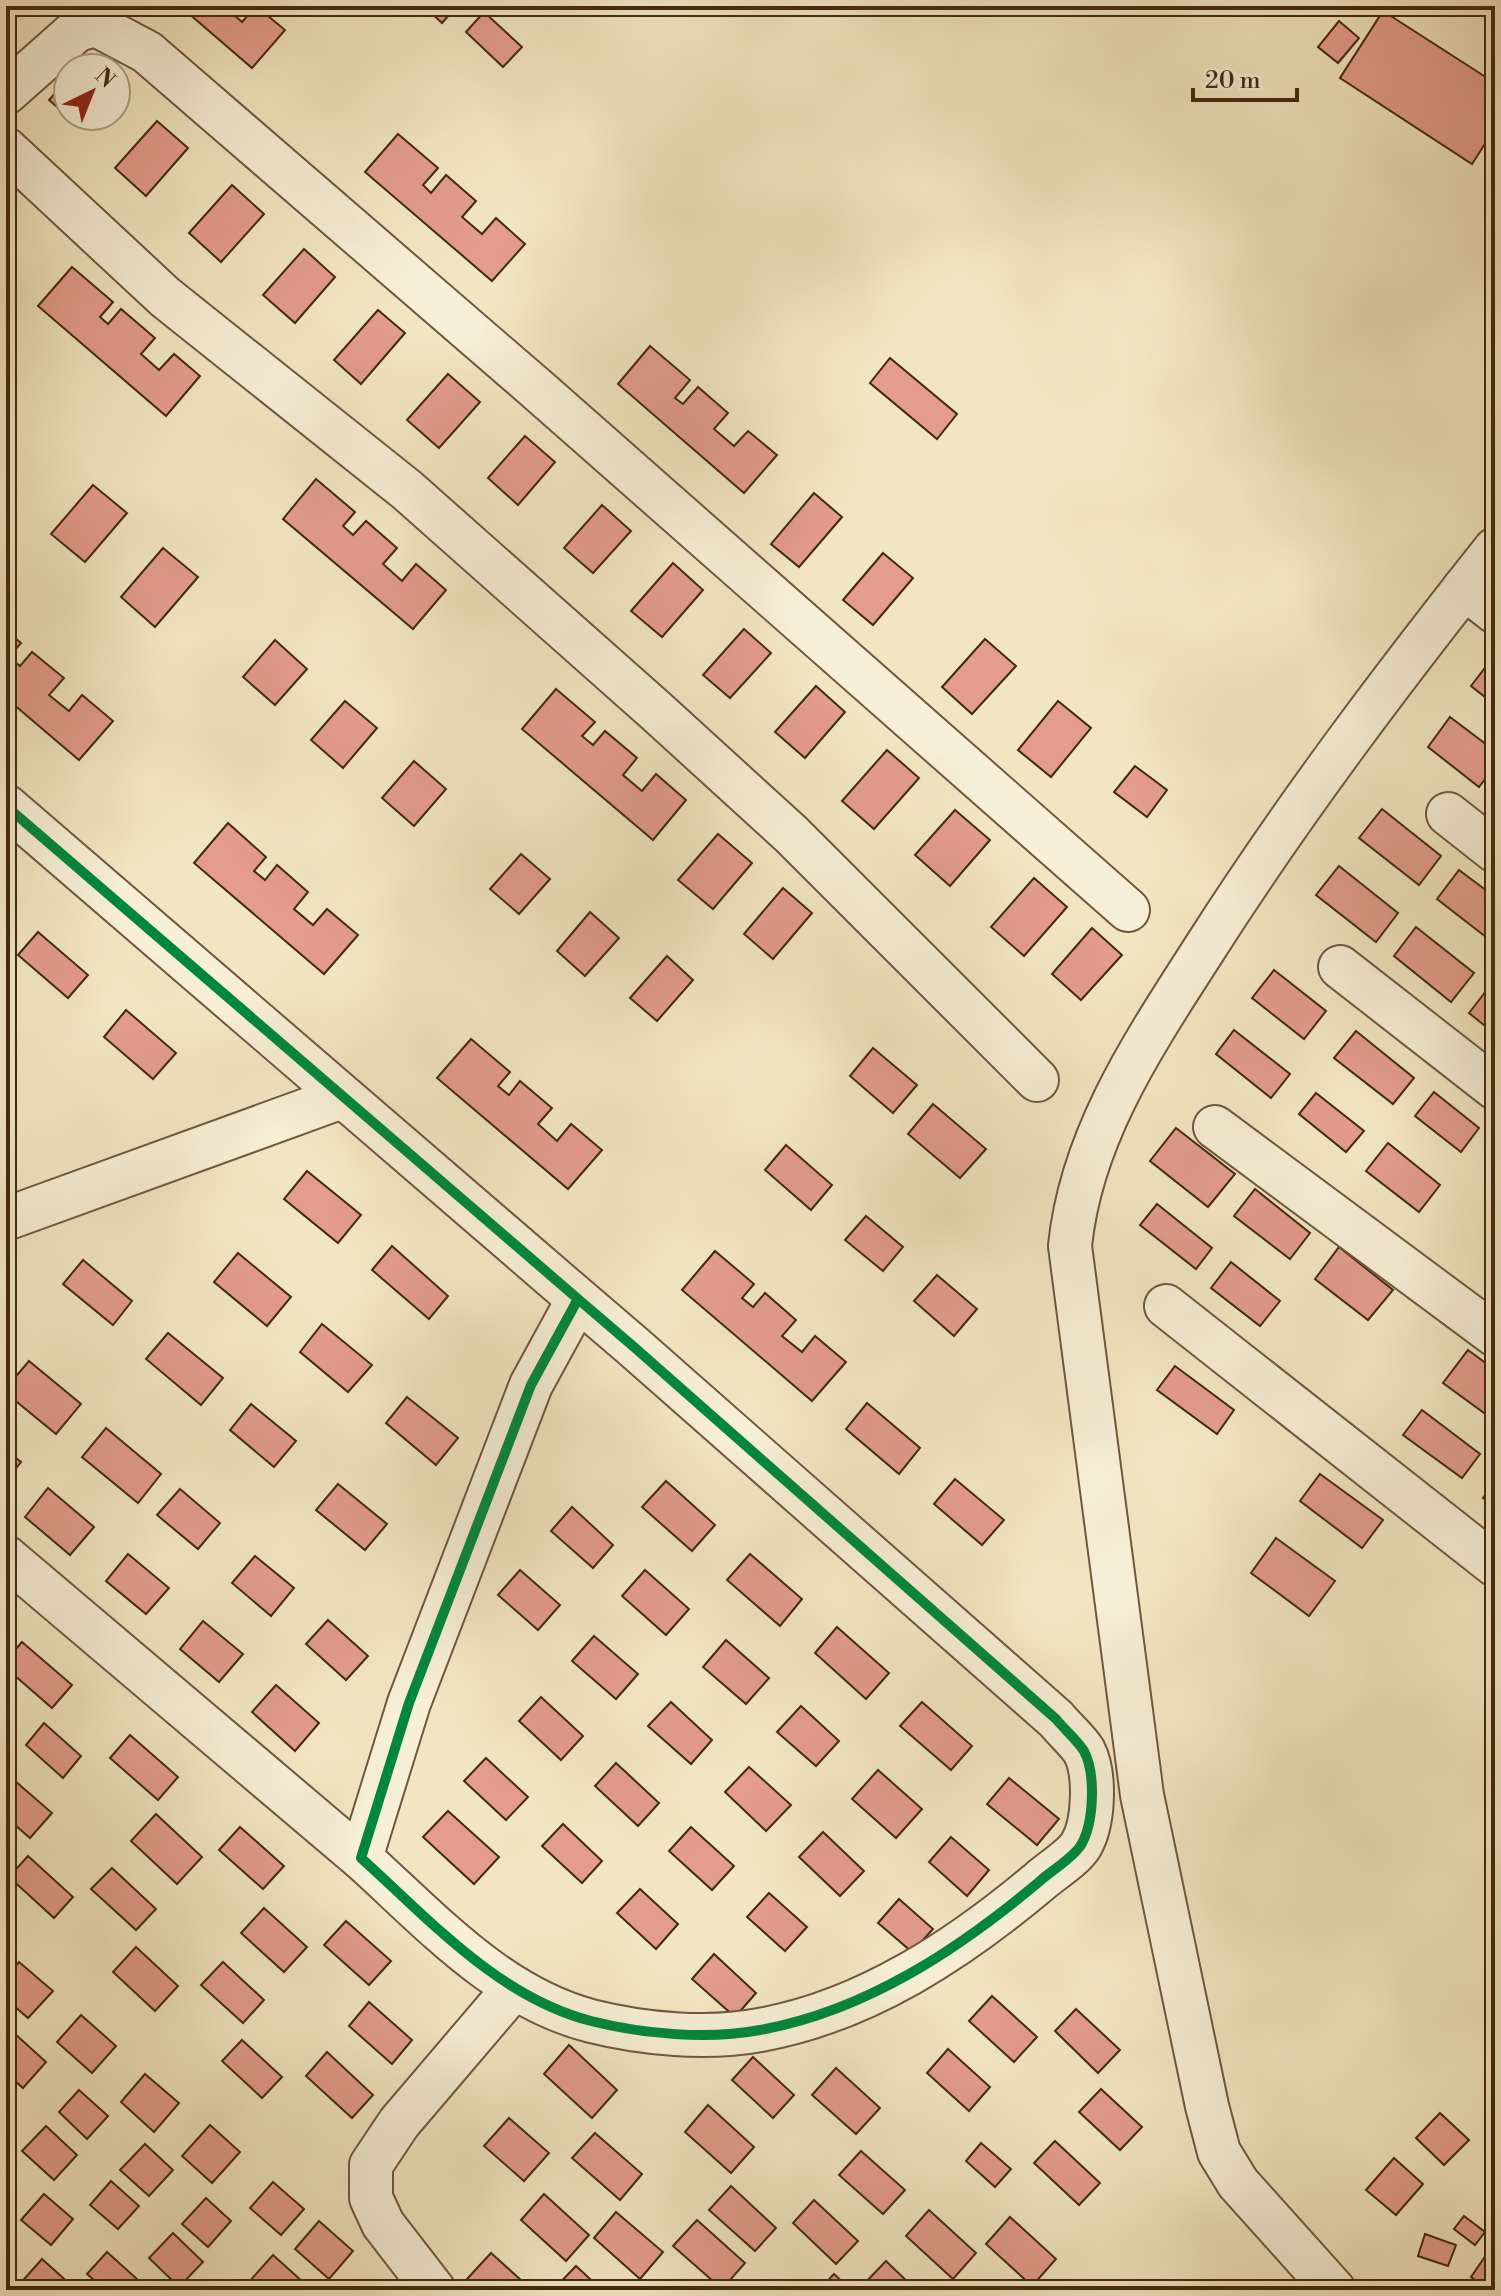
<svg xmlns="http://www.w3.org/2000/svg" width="1501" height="2296" viewBox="0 0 1501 2296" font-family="'Libre Bodoni',serif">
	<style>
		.building { fill: #e39c8d; stroke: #432913; stroke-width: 2 }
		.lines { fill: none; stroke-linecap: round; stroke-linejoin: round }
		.minor-casing { stroke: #6f583f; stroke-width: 46 }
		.minor { stroke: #f7efd7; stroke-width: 42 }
		.cycleway-casing { stroke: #f7efd7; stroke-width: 15 }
		.cycleway { stroke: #00873e; stroke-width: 10 }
	</style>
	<rect width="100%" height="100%" fill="#f2e6c2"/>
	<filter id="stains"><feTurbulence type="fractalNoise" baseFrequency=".0025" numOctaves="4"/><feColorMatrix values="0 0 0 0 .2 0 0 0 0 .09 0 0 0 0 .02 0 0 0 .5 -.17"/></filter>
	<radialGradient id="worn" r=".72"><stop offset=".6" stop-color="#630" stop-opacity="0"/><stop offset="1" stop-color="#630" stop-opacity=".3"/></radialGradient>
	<g class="building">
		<path d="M180,6H224L242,22L256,6L285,30L252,68Z"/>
		<path d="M424,6H457L442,23Z"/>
		<path d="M1383,11L1495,83V128L1472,164L1340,78Z"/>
		<path d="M484,12L522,47L503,67L466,32Z"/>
		<path d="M1339,21L1359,38L1338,63L1318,47Z"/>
		<path d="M68,79V116H80L74,122L49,100Z"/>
		<path d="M157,121L188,148L146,196L115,168Z"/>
		<path d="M398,134L438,168L423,185L431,193L446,175L476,201L462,217L482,234L496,218L525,244L492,281L365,172Z"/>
		<path d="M232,185L264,214L221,262L189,233Z"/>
		<path d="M304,249L335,277L295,323L263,295Z"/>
		<path d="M72,267L113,302L100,317L108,324L121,309L155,338L141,354L159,370L174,354L200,376L166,416L38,306Z"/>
		<path d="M378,310L405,333L361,384L334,360Z"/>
		<path d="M650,346L690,380L675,398L683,404L698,387L728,413L714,429L734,446L748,431L777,455L744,493L618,384Z"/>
		<path d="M890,358L957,414L937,439L870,383Z"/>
		<path d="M448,374L480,402L439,448L407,420Z"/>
		<path d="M525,436L555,462L518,505L488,478Z"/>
		<path d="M316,479L355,512L343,526L353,535L366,521L397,548L383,564L402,581L416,564L446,590L413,629L283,519Z"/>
		<path d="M93,485L127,513L85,562L51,534Z"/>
		<path d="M814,493L842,517L799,567L771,544Z"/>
		<path d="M602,505L631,531L593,573L564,548Z"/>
		<path d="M163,548L198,577L155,627L121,597Z"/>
		<path d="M883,553L913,578L873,625L843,600Z"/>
		<path d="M673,563L703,590L662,637L631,611Z"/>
		<path d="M744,629L771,653L730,698L703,675Z"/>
		<path d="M6,630L21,643L9,657L20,666L32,652L64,678L49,695L69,711L82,695L113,721L79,760L6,698Z"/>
		<path d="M985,639L1016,666L972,714L942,687Z"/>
		<path d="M275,640L307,669L275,705L243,677Z"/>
		<path d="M1494,656L1495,657V705L1471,686Z"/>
		<path d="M816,686L845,712L805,758L775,732Z"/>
		<path d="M556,689L595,722L582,736L593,745L605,731L637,758L623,775L642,791L656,774L686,800L653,840L522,729Z"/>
		<path d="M345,701L377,728L343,768L311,740Z"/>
		<path d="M1058,701L1091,728L1051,777L1018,750Z"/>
		<path d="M1450,717L1495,751V766L1479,787L1428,747Z"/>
		<path d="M887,750L919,778L874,829L842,801Z"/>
		<path d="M414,761L446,789L414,826L382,798Z"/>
		<path d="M1135,766L1167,790L1147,817L1114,792Z"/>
		<path d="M1382,809L1441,856L1419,885L1359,838Z"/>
		<path d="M955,810L990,840L950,886L915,855Z"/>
		<path d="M228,823L266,857L254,871L265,880L277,865L308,892L294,909L313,925L327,909L358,935L324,974L194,863Z"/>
		<path d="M718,834L752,863L713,909L678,880Z"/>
		<path d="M521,854L550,879L519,914L490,889Z"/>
		<path d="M1339,866L1398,913L1376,942L1316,895Z"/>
		<path d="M1459,870L1495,897V944L1437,899Z"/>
		<path d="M1034,878L1067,907L1024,956L991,927Z"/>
		<path d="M783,888L812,913L773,959L744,934Z"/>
		<path d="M590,912L619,938L585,976L557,951Z"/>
		<path d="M1416,927L1474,973L1451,1002L1394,956Z"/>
		<path d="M1092,928L1122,955L1081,1000L1052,974Z"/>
		<path d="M38,932L88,975L68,998L18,955Z"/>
		<path d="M667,956L693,980L657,1021L630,998Z"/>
		<path d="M1274,970L1326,1011L1304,1039L1252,998Z"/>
		<path d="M1493,982L1495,984V1034L1469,1013Z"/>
		<path d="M126,1010L176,1053L153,1079L104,1037Z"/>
		<path d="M1234,1030L1290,1074L1271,1098L1216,1054Z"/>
		<path d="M1356,1031L1414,1078L1393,1104L1334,1058Z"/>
		<path d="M471,1039L510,1072L498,1086L509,1095L520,1081L552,1108L538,1124L557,1141L571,1124L602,1150L568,1189L437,1078Z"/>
		<path d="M873,1048L917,1085L893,1113L850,1076Z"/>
		<path d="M1434,1092L1479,1128L1461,1152L1415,1116Z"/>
		<path d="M1316,1093L1364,1131L1346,1152L1299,1114Z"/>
		<path d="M933,1104L986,1149L960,1178L908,1134Z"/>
		<path d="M1176,1128L1235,1174L1208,1207L1150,1161Z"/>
		<path d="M1388,1143L1440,1185L1419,1212L1366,1171Z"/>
		<path d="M786,1145L832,1185L811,1210L765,1170Z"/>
		<path d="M307,1171L361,1215L338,1243L284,1199Z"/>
		<path d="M1255,1189L1310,1233L1290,1259L1234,1216Z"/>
		<path d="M1157,1204L1212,1248L1196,1269L1140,1225Z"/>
		<path d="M866,1216L903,1247L883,1271L845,1240Z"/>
		<path d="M392,1246L448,1296L429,1319L372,1270Z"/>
		<path d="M1339,1247L1393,1290L1368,1320L1315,1279Z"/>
		<path d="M715,1251L754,1284L742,1298L753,1307L765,1293L796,1320L782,1336L802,1352L815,1336L846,1362L812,1401L682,1290Z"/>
		<path d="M238,1253L291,1297L267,1326L214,1282Z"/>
		<path d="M83,1260L132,1301L113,1325L63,1284Z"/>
		<path d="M1231,1262L1280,1301L1260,1326L1211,1288Z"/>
		<path d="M937,1275L977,1309L954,1336L914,1301Z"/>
		<path d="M322,1324L372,1365L348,1392L300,1352Z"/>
		<path d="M168,1333L223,1378L201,1405L146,1359Z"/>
		<path d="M1468,1350L1495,1370V1421L1443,1383Z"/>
		<path d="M29,1361L81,1404L56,1434L6,1393V1388Z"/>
		<path d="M1175,1366L1234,1410L1217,1434L1157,1390Z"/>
		<path d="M407,1397L458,1438L436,1465L386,1423Z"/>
		<path d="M867,1403L920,1448L899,1474L846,1429Z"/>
		<path d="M251,1404L296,1441L274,1467L230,1430Z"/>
		<path d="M1422,1410L1480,1454L1462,1478L1403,1435Z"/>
		<path d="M106,1428L161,1474L138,1503L82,1457Z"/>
		<path d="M6,1450L21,1462L6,1481Z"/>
		<path d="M1320,1474L1383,1520L1362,1548L1300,1501Z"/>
		<path d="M955,1479L1004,1520L982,1545L934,1504Z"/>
		<path d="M666,1481L715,1525L692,1551L642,1507Z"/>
		<path d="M1495,1481V1507L1483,1498Z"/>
		<path d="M338,1484L387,1524L365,1550L316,1510Z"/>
		<path d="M48,1488L94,1527L70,1555L25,1517Z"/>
		<path d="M180,1489L220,1523L198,1549L157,1515Z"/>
		<path d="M572,1507L613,1545L593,1568L551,1531Z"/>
		<path d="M1276,1538L1335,1581L1309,1616L1251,1573Z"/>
		<path d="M128,1554L169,1588L146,1614L106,1581Z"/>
		<path d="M750,1554L802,1599L780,1626L727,1580Z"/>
		<path d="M255,1556L294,1588L271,1616L232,1583Z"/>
		<path d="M520,1570L560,1605L538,1630L498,1595Z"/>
		<path d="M645,1570L689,1609L666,1635L622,1596Z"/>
		<path d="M328,1620L368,1656L346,1680L306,1644Z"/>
		<path d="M203,1621L243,1654L219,1682L180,1649Z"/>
		<path d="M837,1627L889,1673L866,1699L815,1653Z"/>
		<path d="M594,1636L638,1674L616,1699L572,1661Z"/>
		<path d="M726,1640L769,1678L746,1704L703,1667Z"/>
		<path d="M22,1642L72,1685L52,1708L6,1668V1660Z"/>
		<path d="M276,1685L319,1723L295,1751L252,1712Z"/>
		<path d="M541,1697L583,1736L561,1760L519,1721Z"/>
		<path d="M671,1702L712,1740L691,1764L648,1726Z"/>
		<path d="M922,1702L972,1746L951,1770L900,1726Z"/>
		<path d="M801,1706L839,1741L816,1766L777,1732Z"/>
		<path d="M44,1723L81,1756L63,1778L26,1745Z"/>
		<path d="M130,1735L178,1777L158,1800L110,1758Z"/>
		<path d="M486,1758L528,1797L506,1820L464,1781Z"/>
		<path d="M616,1763L659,1803L638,1826L595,1786Z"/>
		<path d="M749,1767L791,1805L766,1831L725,1792Z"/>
		<path d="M878,1770L922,1809L896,1838L852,1799Z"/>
		<path d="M7,1774L52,1813L30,1838L6,1817Z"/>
		<path d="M1009,1778L1059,1819L1037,1845L987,1804Z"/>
		<path d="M448,1811L499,1857L474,1884L423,1837Z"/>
		<path d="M156,1814L202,1857L177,1884L131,1841Z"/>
		<path d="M563,1824L602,1861L582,1883L542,1846Z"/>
		<path d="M240,1827L284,1866L263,1889L219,1850Z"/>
		<path d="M691,1827L734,1866L712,1890L669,1851Z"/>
		<path d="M823,1832L864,1871L840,1896L799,1857Z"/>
		<path d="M951,1837L989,1870L967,1896L929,1862Z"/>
		<path d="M28,1856L73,1897L54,1918L9,1877Z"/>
		<path d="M112,1868L156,1909L136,1930L91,1889Z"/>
		<path d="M640,1889L678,1924L656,1949L617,1913Z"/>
		<path d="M769,1893L807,1927L785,1951L747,1917Z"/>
		<path d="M899,1899L933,1929L912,1952L878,1923Z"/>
		<path d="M264,1908L307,1947L284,1972L241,1933Z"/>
		<path d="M346,1921L391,1961L369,1985L324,1945Z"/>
		<path d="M136,1947L178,1986L155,2011L113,1972Z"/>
		<path d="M714,1954L756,1993L735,2017L692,1979Z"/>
		<path d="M19,1962L53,1991L28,2018L6,1999V1977Z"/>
		<path d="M223,1962L264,2000L243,2023L201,1985Z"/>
		<path d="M992,1996L1037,2037L1014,2062L969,2021Z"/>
		<path d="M369,2002L412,2040L392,2064L349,2026Z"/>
		<path d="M1076,2009L1120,2050L1098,2073L1055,2031Z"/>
		<path d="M81,2015L116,2046L92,2073L57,2042Z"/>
		<path d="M14,2033L46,2062L23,2088L6,2073V2042Z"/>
		<path d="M242,2040L282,2077L262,2098L222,2061Z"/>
		<path d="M569,2045L617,2090L592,2118L544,2074Z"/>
		<path d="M948,2049L990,2087L969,2111L927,2073Z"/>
		<path d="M327,2052L373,2095L352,2118L306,2076Z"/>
		<path d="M753,2057L794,2095L773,2118L732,2080Z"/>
		<path d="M836,2068L880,2108L856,2134L812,2095Z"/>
		<path d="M145,2074L179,2103L154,2132L121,2102Z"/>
		<path d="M1101,2089L1142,2127L1120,2150L1079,2112Z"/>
		<path d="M79,2090L108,2116L87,2139L59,2112Z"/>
		<path d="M708,2105L754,2147L731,2173L685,2132Z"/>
		<path d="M1440,2113L1469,2140L1444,2165L1416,2138Z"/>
		<path d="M509,2118L549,2153L524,2181L484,2146Z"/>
		<path d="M210,2125L240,2152L212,2183L182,2156Z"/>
		<path d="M46,2126L77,2155L54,2180L22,2151Z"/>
		<path d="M595,2133L642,2174L620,2200L572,2158Z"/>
		<path d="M1055,2141L1100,2183L1079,2205L1034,2163Z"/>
		<path d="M981,2143L1011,2169L995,2187L966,2161Z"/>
		<path d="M145,2144L173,2170L149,2196L120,2170Z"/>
		<path d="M861,2151L905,2190L883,2214L839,2175Z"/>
		<path d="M1394,2158L1423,2184L1396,2215L1366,2190Z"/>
		<path d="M111,2181L139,2206L118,2229L90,2205Z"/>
		<path d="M273,2182L304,2209L281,2235L250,2208Z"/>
		<path d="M731,2186L776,2228L755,2251L709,2210Z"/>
		<path d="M44,2194L73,2219L51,2245L21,2220Z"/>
		<path d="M544,2194L589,2235L566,2261L521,2220Z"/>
		<path d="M206,2198L231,2221L208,2247L182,2224Z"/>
		<path d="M814,2200L858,2241L836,2264L793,2223Z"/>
		<path d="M929,2210L976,2253L953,2279L906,2236Z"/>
		<path d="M616,2212L663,2252L640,2279L594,2238Z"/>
		<path d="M1464,2216L1485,2232L1475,2245L1454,2229Z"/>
		<path d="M1010,2217L1056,2259L1032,2286L986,2244Z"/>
		<path d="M697,2220L745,2263L722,2289L673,2246Z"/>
		<path d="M319,2221L353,2251L329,2279L295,2249Z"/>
		<path d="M173,2233L203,2262L179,2287L149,2258Z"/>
		<path d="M1425,2234L1456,2245L1448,2266L1418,2256Z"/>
		<path d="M1495,2242V2290H1490L1471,2277Z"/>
		<path d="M107,2252L137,2279L127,2290H105L87,2274Z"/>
		<path d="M491,2253L532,2290H479L467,2279Z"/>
		<path d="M273,2255L304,2283L297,2290H255L248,2283Z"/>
		<path d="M42,2259L71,2285L66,2290H22L18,2286Z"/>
		<path d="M886,2261L912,2286L908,2290H871L864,2284Z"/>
		<path d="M576,2266L602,2290H553Z"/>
		<path d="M834,2274L851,2290H819Z"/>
	</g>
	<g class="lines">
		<g class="minor-casing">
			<g id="minor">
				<path d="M6,93L77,30L96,25L147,52L538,390L1128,910"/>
				<path d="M6,149L165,297L407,490L655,710L791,834L1037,1080"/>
				<path d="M1464,588L1495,612"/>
				<path d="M6,806L578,1299L634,1347L1056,1719C1064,1729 1077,1740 1084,1751C1096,1774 1094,1823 1081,1845C1073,1858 1051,1871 1040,1881C959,1949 866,2011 760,2030C707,2040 643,2034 591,2021C498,1997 430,1920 361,1858L409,1703L531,1385L578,1299"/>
				<path d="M1448,814L1495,851"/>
				<path d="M1340,967L1495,1088"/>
				<path d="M1215,1127L1495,1335"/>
				<path d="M6,1219L342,1097"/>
				<path d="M1166,1306L1495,1565"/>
				<path d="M6,1557L361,1858"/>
				<path d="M434,2290L383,2224L371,2198V2165L399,2123L514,1988"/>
				<path d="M1334,2290L1238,2183L1219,2152L1207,2106L1142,1795L1070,1246C1081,1136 1144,1043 1203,951C1292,811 1392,679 1495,549"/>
			</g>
		</g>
		<use href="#minor" class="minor"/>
		<g class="cycleway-casing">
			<path id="cycleway" d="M6,806L578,1299L634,1347L1056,1719C1064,1729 1077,1740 1084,1751C1096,1774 1094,1823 1081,1845C1073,1858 1051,1871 1040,1881C959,1949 866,2011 760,2030C707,2040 643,2034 591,2021C498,1997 430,1920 361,1858L409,1703L531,1385L578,1299"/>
		</g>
		<use href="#cycleway" class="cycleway"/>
	</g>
	<rect width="1501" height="2296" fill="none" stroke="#f2e6c2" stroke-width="32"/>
	<rect x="8" y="8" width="1485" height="2280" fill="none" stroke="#432913" stroke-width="4"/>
	<rect x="16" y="16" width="1469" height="2264" fill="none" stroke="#432913" stroke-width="2"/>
	<g transform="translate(92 92) rotate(43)"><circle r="38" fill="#f7efd7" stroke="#afa089" stroke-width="2"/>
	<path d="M0-6L14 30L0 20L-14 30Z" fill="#8f2418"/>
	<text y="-12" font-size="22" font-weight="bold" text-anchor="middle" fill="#432913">N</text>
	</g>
	<path d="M1193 88v12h104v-12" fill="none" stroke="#432913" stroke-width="4"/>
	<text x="1205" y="88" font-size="24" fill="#432913" stroke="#f7efd7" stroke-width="6" paint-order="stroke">20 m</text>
	<rect width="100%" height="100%" filter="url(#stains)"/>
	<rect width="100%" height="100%" fill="url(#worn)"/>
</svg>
